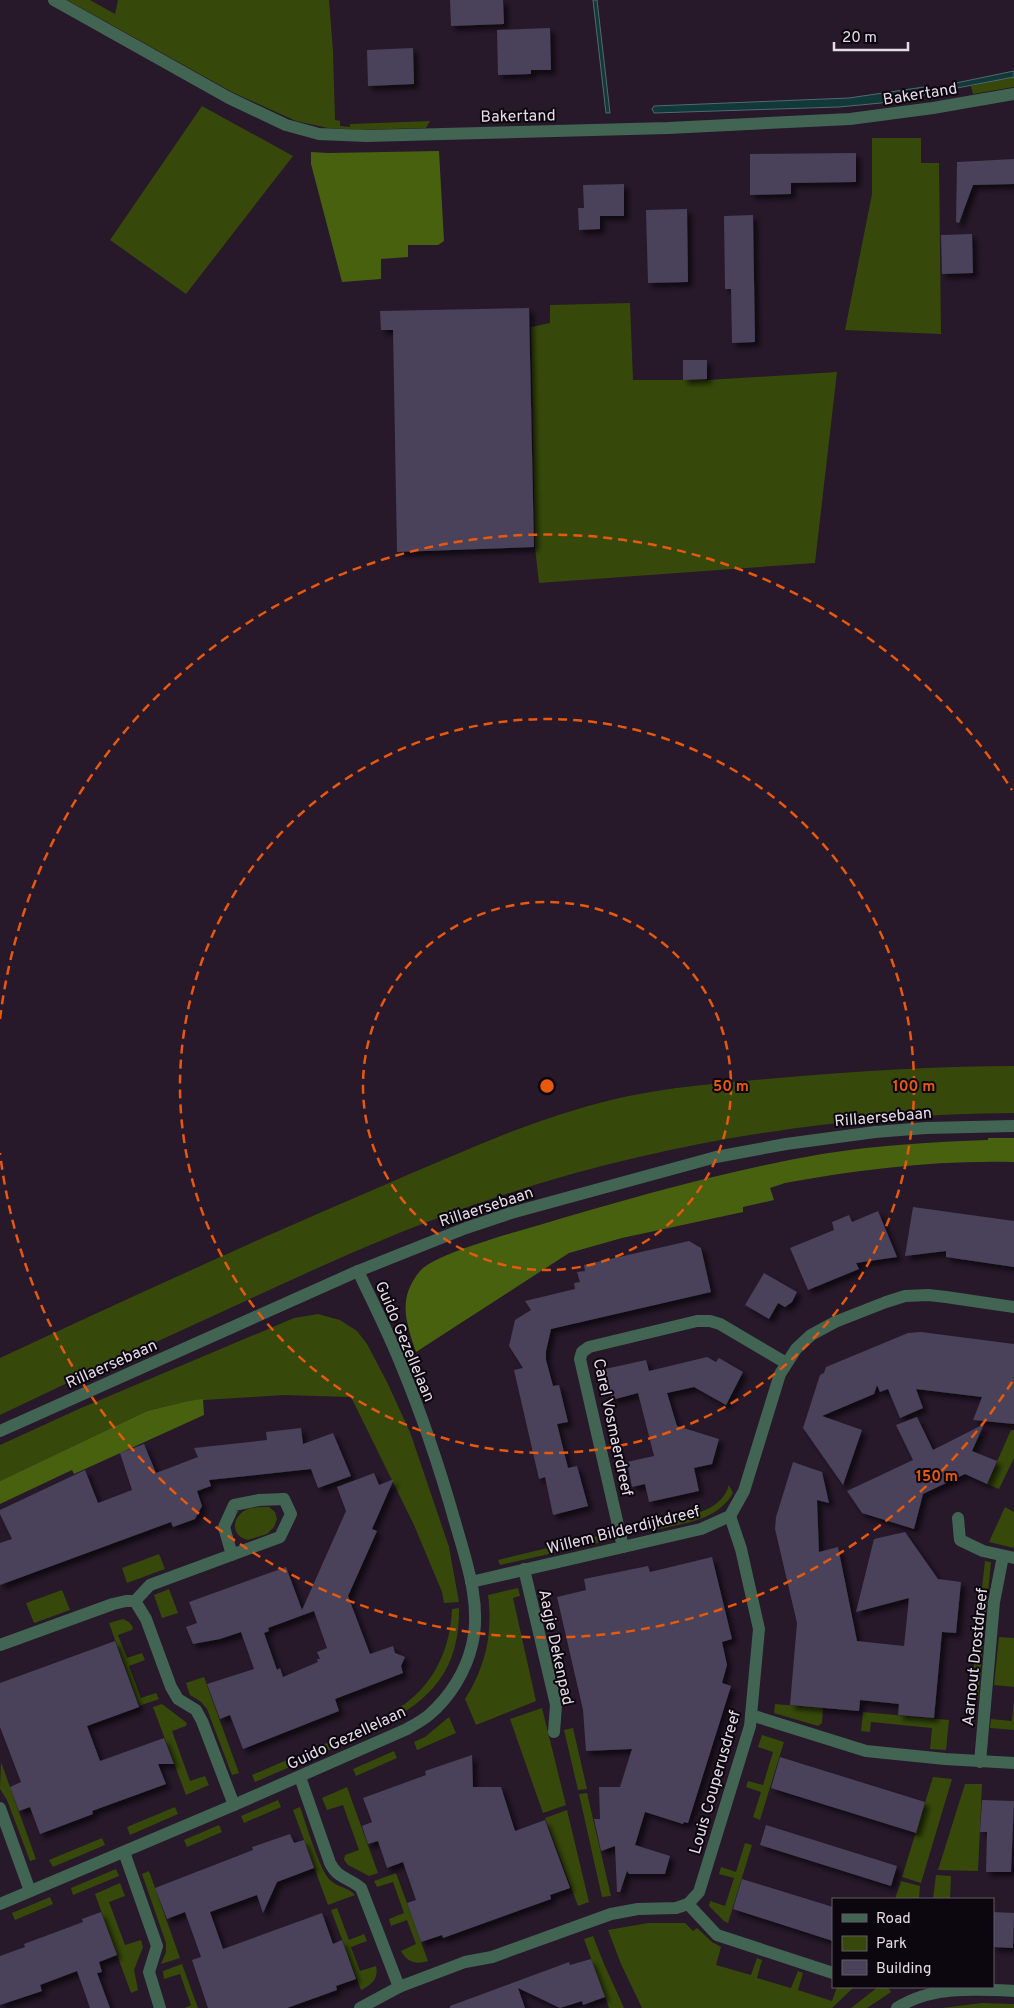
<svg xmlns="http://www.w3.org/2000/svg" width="1014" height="2008" viewBox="0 0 1014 2008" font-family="Overpass,sans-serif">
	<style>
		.green { fill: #36490a }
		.forest { fill: #48610f }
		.water { fill: #123939; stroke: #526a6e }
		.building { fill: #48425a; fill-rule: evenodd; filter: url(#shadow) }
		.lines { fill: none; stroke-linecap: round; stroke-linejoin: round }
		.minor { stroke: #426453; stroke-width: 12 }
		.ring { fill: none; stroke: #e8590c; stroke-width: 2.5; stroke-dasharray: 9 6 }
		.labels { text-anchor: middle; stroke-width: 4; stroke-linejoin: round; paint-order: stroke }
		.street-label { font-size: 16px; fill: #e6dce8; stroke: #0c060e }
		.centre { fill: #e8590c; stroke: #0c060e; stroke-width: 2.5 }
		.ring-label { font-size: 15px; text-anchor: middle; font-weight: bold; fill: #e8590c; stroke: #0c060e; stroke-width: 4; stroke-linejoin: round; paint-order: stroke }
	</style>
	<defs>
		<filter id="shadow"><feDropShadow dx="4.5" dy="4.5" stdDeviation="2.5" flood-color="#0009"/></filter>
	</defs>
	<rect width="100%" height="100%" fill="#27182a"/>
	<g class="green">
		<path d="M67,0H90L115,14L118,0H329L333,51L335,120L340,121V126L350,127V124L430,121L426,128L360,130L328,128L296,121L232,92Z"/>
		<path d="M1014,77V87L973,94L971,86Z"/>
		<path d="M202,106L293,156L186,294L110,240Z"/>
		<path d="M872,138H921V163H939L941,334L845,330L872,194Z"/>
		<path d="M630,303L633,380H708L837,372L815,563L539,583L535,547L531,327L550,323V305Z"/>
		<path d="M1014,1066V1113C839,1114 663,1142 497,1197C408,1226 323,1265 239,1304C159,1341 79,1377 0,1415V1358C127,1299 253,1241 382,1186C467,1150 553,1109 645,1093C689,1085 734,1082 778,1078C857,1071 935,1066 1014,1066Z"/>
		<path d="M318,1314L340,1320L357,1331L367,1344L387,1382L410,1432L449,1547L459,1602L444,1603L442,1592L414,1525L351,1397L284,1395L188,1401L147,1411L0,1481V1445L81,1408L294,1318Z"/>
		<path d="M1011,1430H1014V1458L999,1489L987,1484Z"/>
		<path d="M729,1485L733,1493C717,1521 684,1523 655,1530L653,1523C678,1517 721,1515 729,1485Z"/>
		<path d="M269,1507L275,1512L277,1519L274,1527L267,1534L248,1540C229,1536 232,1515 248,1509C255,1507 262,1507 269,1507Z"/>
		<path d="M1005,1507L1014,1512V1548L989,1542Z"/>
		<path d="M610,1533L611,1540L500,1565L498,1560Z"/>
		<path d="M159,1554L165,1569L127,1583L122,1568Z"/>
		<path d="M985,1561L991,1562L985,1623H978Z"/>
		<path d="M518,1588L520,1596L513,1598L536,1701L476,1725L465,1699C486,1666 493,1633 488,1595Z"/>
		<path d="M169,1589L178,1613L162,1618L154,1595Z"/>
		<path d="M62,1590L70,1610L34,1623L26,1603Z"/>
		<path d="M459,1608C460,1670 431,1700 379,1727L376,1720C424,1701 450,1660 452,1609Z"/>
		<path d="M123,1619L129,1622L133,1627L132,1630L118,1635L127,1658L142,1653L145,1660L129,1666L141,1698L156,1693L159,1699L139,1706L109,1623Z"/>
		<path d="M999,1637L1014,1638V1687L994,1685Z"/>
		<path d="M976,1641H983L978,1701L971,1700Z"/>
		<path d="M204,1677L239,1773L232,1775L207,1709L200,1701L190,1695L186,1683Z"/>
		<path d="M1014,1701V1730L990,1728L991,1719L1012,1721Z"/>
		<path d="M162,1704L187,1723L186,1726L172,1731L190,1781L205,1776L209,1785L186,1795L153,1707Z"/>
		<path d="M775,1704L823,1708L822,1723L818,1726L774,1713Z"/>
		<path d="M542,1708L566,1805L543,1813L510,1719Z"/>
		<path d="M863,1712L949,1720L946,1750L930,1749L932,1728L871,1722L870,1732L861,1731Z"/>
		<path d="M449,1717L456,1733L417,1750L414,1742L425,1737Z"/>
		<path d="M573,1728L587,1789L578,1790L564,1730Z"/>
		<path d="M347,1735L350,1741L313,1757L310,1750Z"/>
		<path d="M762,1735L784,1742L760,1820L753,1817L761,1792L746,1787L748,1781L763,1785L773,1752L758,1747Z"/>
		<path d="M394,1751L397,1758L356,1776L353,1769Z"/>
		<path d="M289,1759L292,1766L255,1782L252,1775Z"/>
		<path d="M1,1762L36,1859L30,1861L7,1800L0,1789Z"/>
		<path d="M933,1777L952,1779L921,1883L902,1877Z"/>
		<path d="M965,1784H982L978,1871L938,1870Z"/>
		<path d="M347,1787L378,1873L369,1876L348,1865L344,1860L345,1855L359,1850L343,1805L327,1810L322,1798Z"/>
		<path d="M587,1793L611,1896L602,1897L579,1794Z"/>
		<path d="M278,1800L281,1807L244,1823L241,1816Z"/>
		<path d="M175,1807L178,1814L130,1835L127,1827Z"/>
		<path d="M300,1807C306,1823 319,1868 329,1879C336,1887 348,1887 355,1895L328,1905L293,1810Z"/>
		<path d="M567,1810L589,1902L578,1906L545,1818Z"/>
		<path d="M219,1825L222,1832L187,1847L184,1840Z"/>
		<path d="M102,1838L105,1845L53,1867L49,1860Z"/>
		<path d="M745,1843L752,1845L728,1923L724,1921L709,1906L710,1901L725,1906L734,1878L719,1874L721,1867L736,1872Z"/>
		<path d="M116,1869L119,1876L73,1895L71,1888Z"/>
		<path d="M149,1871L180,1958L161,1964L166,1952V1943L142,1874Z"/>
		<path d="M396,1873L428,1961C416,1965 407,1962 401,1951L416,1944L407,1920L391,1926L389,1919L404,1913L393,1882L377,1887L374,1881Z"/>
		<path d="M936,1875L951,1876L950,1899H933Z"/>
		<path d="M901,1881L920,1886L919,1899H895Z"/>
		<path d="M120,1883L125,1896L109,1902L125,1945L141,1940L143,1947L134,1970L138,1990L131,1993L95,1894Z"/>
		<path d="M50,1897L53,1904L15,1920L12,1913Z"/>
		<path d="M337,1908L349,1940L364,1934L367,1941L351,1947L360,1971L376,1966C379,1978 372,1985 361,1990L331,1910Z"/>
		<path d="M648,1923H685L693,1931L697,1928L712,1942L721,1947L716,1965L751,1975L757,1958L762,1960L757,1978L791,1988L798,1971L803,1973L798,1990L832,2001L837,1987H854L832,2008H642L621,1964L608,1930Z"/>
		<path d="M593,1936L604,1964L624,2008H609L584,1939Z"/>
		<path d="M182,1964L198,2008H185L191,2005L180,1974L164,1979L163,1971Z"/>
		<path d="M878,1987H888L891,1992L867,2008H851Z"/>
		<path d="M982,2003L1014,2004V2008H942Z"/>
	</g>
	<g class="forest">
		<path d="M439,151L444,241L438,245H408V257L381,259V279L342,282L311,164V152L328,153Z"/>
		<path d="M988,1138H1014V1162C936,1160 862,1169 785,1183L770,1188L774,1200L743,1207V1212L622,1238L569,1253L416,1352C406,1322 397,1299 420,1271C435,1254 512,1233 536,1226C631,1198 725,1171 822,1154C877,1145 932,1142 988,1140Z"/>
		<path d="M203,1399L204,1415L74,1474L72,1470L0,1504V1481L147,1411L188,1401Z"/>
	</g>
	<g class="water">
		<path d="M593,0H597L610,113H606Z"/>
		<path d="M1014,71V77L952,89L950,87L951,84Z"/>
		<path d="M924,87L928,92L923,96L881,103L839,107L654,113L652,109L654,106L849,98Z"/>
	</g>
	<g class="building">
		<path d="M450,0H503L504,24L451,26Z"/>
		<path d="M550,28L551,70H531V74L498,75L497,30Z"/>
		<path d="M413,48L414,84L368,86L367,50Z"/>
		<path d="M856,153V182L791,183V194L750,195V154Z"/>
		<path d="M1014,159V184L973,185L959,223L956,222L957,162Z"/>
		<path d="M624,184V216H600V229L579,230L578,208H584L583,185Z"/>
		<path d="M687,209L688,282L648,283L646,210Z"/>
		<path d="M753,215L755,342L732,343L731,289H725L724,216Z"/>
		<path d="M972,234L973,273L942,274L941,235Z"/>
		<path d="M529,308L534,547L397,552L393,330H381L380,311Z"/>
		<path d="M683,360H707V379L683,380Z"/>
		<path d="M913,1207L1014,1221V1267L946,1257V1251L905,1256Z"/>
		<path d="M878,1211L897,1257L856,1263L859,1269L808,1290L790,1248L834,1230L832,1222L849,1215L852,1222Z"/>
		<path d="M689,1241L701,1248L711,1292L551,1329L546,1351V1360L553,1386L559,1385L568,1422L557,1424L568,1468L577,1466L588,1506L553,1515L545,1477L539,1479L514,1370L523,1368L509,1346L515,1320L531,1310L525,1301L575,1289L574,1283L580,1282L577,1272L585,1271L584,1265Z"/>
		<path d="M764,1273L797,1292L792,1302L785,1307L778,1303L769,1319L745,1305Z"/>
		<path d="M921,1332L1014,1344V1424L973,1420L982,1397L916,1389L923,1408L900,1418L888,1389L880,1392L877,1385L874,1394L822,1416L862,1430L843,1485L803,1428L820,1375L824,1373L826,1367L908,1333Z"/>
		<path d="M707,1357L716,1362L719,1358L743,1372L726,1405L694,1387L667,1393L677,1426L719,1439L712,1464L694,1468L699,1491L649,1502L645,1484L632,1487L627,1462L654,1456L638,1393L612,1400L605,1369L646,1360L649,1371Z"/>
		<path d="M917,1417L933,1450L984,1424L972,1451L997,1461L987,1484L965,1474L923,1494L914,1529L862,1513L847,1491L913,1460L896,1425Z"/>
		<path d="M301,1428L303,1444L333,1433L351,1476L318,1488L311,1469L209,1480L211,1486L197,1491L202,1506L195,1519L173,1527L171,1522L0,1585V1543L12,1539L0,1514V1510L85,1470L98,1503L132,1490L120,1453L144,1444L156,1473L198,1457L194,1448L267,1440L266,1432Z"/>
		<path d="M793,1462L822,1472L829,1503L817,1500L819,1552L838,1547L857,1641L904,1646L909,1598L856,1612L874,1539L905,1532L938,1579L961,1582L956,1633L942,1632L934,1718L898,1715L899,1704L860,1700L859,1711L790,1705L797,1623L775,1529L776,1517Z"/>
		<path d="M374,1473L379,1485L394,1479L372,1529L377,1531L348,1596L370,1654L393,1646L395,1653L405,1657L401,1666L403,1673L335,1699L339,1711L243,1749L230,1715L220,1719L207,1684L254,1669L241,1632L220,1639L193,1644L186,1627L197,1623L189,1602L286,1567L302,1610L346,1511L337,1487ZM314,1611L327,1648L317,1652L320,1659H317L318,1662L283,1677L280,1668L277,1670L264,1633L269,1631L268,1628Z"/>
		<path d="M712,1557L732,1639L722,1642L727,1665L722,1683L731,1686L688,1823L684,1822L683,1824L645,1812L635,1845L670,1856L665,1874H629L627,1871L620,1892H617L615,1846L601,1851L594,1819H600L599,1787H620L632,1749L586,1751L583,1710L557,1597L586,1590L584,1579L648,1566L650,1572Z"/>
		<path d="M115,1641L139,1707L87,1726L100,1761L164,1738L174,1764H158L166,1784L92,1811L93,1814L40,1834L30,1807L19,1811L10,1787L21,1782L0,1727V1683Z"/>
		<path d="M472,1755L473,1787H501L515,1831L545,1820L570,1888L550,1895L551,1899L443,1938L442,1935L421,1942L407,1903L416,1900L403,1862L387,1868L378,1841L368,1844L362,1826L372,1822L363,1798L426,1775L425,1771Z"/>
		<path d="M780,1757L925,1802L916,1833L771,1788Z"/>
		<path d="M982,1800L1014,1801L1011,1872H986L987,1832H980Z"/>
		<path d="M766,1825L897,1866L891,1886L760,1845Z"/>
		<path d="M290,1834L294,1843L304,1840L314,1868L277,1882L263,1913L257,1895L210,1912L223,1949L322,1913L333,1944L342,1940L356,1979L336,1986L337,1990L287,2008H208L192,1960L201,1957L185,1912L167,1919L155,1888L253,1850L252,1847Z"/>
		<path d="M742,1879L833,1907V1941L733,1909Z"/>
		<path d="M101,1912L117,1955L99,1962L102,1972L97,1973L110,2008H90L77,1971L40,1985L42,1991L0,2005V1956L25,1947L24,1944L83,1922L82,1919Z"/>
		<path d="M993,1912L1014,1913L1013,1948L993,1947Z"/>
		<path d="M591,1959L605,1997L583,2005L582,2001L560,2008L518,1988L525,2008H450V2006L569,1962L570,1965Z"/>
	</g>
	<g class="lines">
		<g class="minor">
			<path d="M54,0L229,98L286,125L319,134L366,136L668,128L850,119L933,108L1014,94"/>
			<path d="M0,1431L358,1271L466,1228L511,1213L716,1157L786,1144L875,1132L926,1128L1014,1126"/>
			<path d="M958,1518L960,1540L983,1551L1014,1558"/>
			<path d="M623,1547L580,1359L582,1352L589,1347L697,1321H710L720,1324L786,1363"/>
			<path d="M524,1569L556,1705L554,1732"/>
			<path d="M471,1582L701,1529L730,1516L744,1491L780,1374L796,1349L811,1335L835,1322L886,1302L905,1296L928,1295L946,1297L1014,1307"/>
			<path d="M135,1601L146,1619L171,1687L178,1699L196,1710L202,1721L234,1805"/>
			<path d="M0,1645L113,1604L126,1601H135L150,1585L280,1537L291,1514L284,1499L259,1500L234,1505L224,1527L232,1555"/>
			<path d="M751,1715L866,1751L945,1759L1014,1763"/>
			<path d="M980,1762L994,1602L1003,1556"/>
			<path d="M300,1777L330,1863C338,1879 348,1877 361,1888L399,1987"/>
			<path d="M0,1808L30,1891"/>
			<path d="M124,1852L157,1946L149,1972L160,2008"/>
			<path d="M0,1904L234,1805L407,1729C414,1725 423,1720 429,1715C450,1697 466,1671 472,1645C482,1605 466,1560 455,1522C440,1469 423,1418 402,1367C389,1334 373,1303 358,1271"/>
			<path d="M688,1904L717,1935L833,1973"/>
			<path d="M360,2008L399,1987L465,1962L492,1957L611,1914L638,1909L676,1908L688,1904L699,1892L750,1726L759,1629L741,1549L730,1516"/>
			<path d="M897,2008C930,1986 976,1989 1014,1991"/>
		</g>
	</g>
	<g class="ring">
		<circle cx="547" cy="1086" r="184"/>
		<circle cx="547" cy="1086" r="367"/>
		<path d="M1012 1382A551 551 0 0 1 0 1153M0 1019A551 551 0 0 1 1012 790"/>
	</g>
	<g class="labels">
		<g class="street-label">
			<text transform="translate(920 93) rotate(-9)" y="6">Bakertand</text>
			<text transform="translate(518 115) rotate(-1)" y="6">Bakertand</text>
			<text transform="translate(883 1116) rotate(-5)" y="6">Rillaersebaan</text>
			<text transform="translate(486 1206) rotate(-18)" y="6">Rillaersebaan</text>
			<text transform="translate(406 1341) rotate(67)" y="6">Guido Gezellelaan</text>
			<text transform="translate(111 1363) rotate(-24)" y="6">Rillaersebaan</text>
			<text transform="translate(614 1427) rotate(78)" y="6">Carel Vosmaerdreef</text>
			<text transform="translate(623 1529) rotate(-14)" y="6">Willem Bilderdijkdreef</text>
			<text transform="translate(557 1647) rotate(78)" y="6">Aagje Dekenpad</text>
			<text transform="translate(974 1657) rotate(-84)" y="6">Aarnout Drostdreef</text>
			<text transform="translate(346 1737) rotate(-25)" y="6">Guido Gezellelaan</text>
			<text transform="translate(714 1782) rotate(-74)" y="6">Louis Couperusdreef</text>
		</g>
	</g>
	<circle cx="547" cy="1086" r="8" class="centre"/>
	<g class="ring-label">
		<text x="731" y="1091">50 m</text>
		<text x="914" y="1091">100 m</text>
		<text x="937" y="1481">150 m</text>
	</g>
	<rect x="832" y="1898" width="162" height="90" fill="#0c060e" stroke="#635c65"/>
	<rect x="842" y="1914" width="25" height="8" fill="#426453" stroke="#635c65"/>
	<text x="876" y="1923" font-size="15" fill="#e6dce8">Road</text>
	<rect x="842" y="1936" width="25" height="15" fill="#36490a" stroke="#635c65"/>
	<text x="876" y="1948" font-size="15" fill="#e6dce8">Park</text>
	<rect x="842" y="1960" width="25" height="15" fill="#48425a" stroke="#635c65"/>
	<text x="876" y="1973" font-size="15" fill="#e6dce8">Building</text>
	<path d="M834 42v8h74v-8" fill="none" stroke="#e6dce8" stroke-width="2.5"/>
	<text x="842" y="42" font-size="15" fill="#e6dce8" stroke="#0c060e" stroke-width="4" paint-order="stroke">20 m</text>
</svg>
